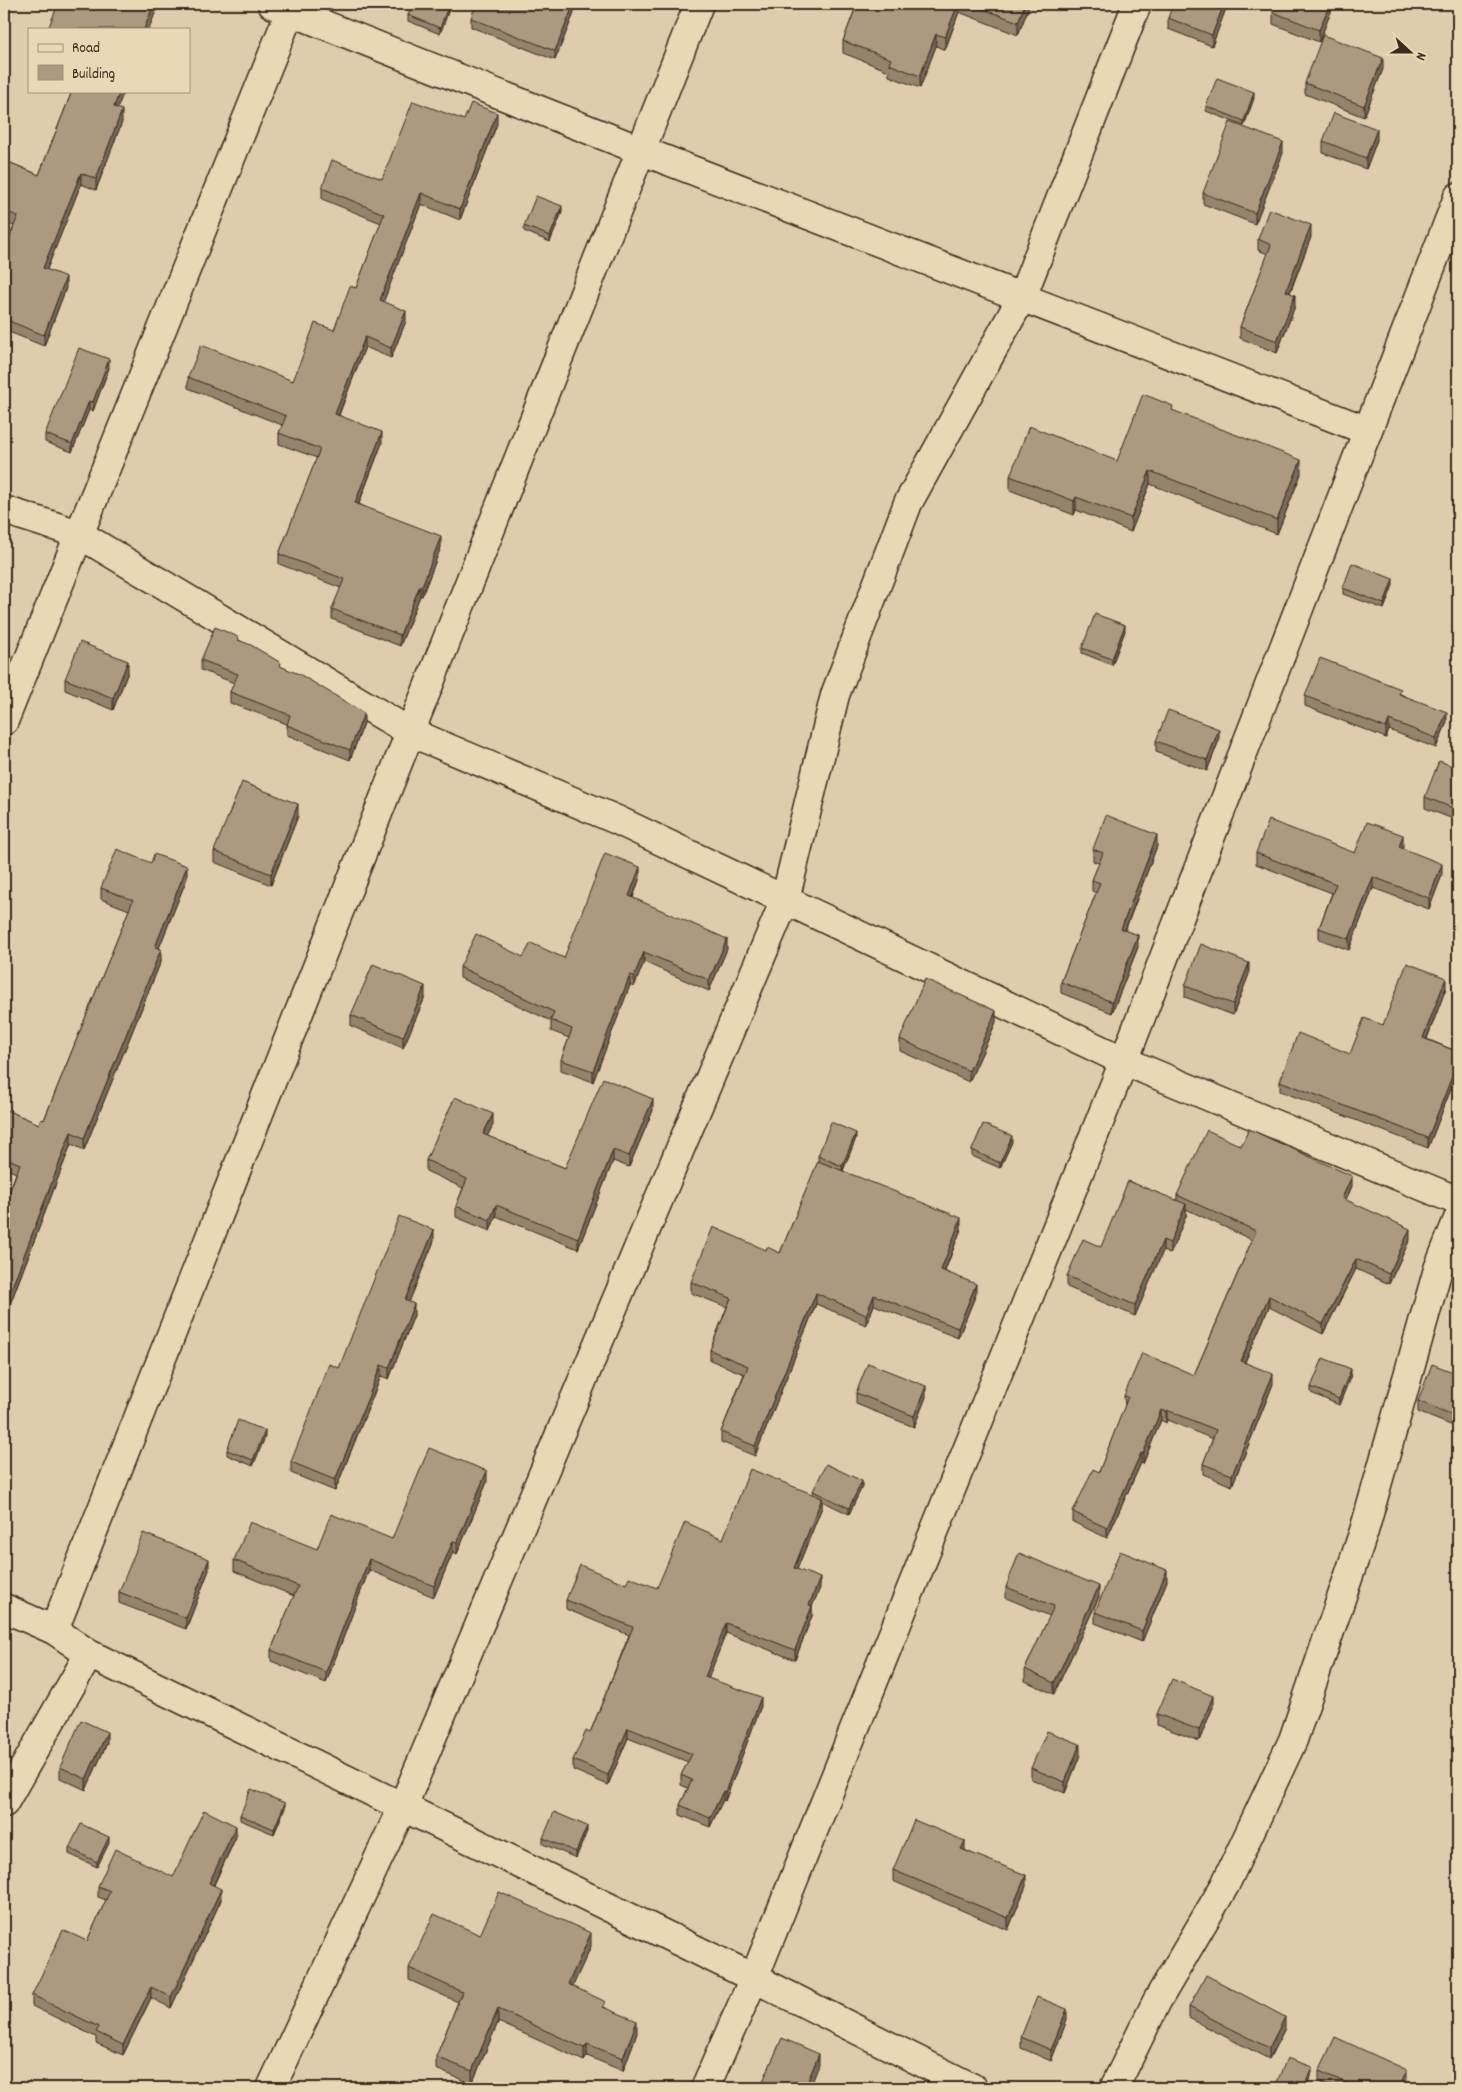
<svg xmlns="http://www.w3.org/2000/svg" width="1462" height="2092" viewBox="0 0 1462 2092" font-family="Dekko,sans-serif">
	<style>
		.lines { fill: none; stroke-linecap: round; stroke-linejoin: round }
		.minor-casing { stroke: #3b2a1e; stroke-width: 31 }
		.minor { stroke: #ead7b5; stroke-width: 28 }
		.wall { fill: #94846e; stroke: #3b2a1e }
		.shaded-wall { fill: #786b5a; stroke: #3b2a1e }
		.building { fill: #ac9980; stroke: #3b2a1e }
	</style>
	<rect width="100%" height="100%" fill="#e0ccac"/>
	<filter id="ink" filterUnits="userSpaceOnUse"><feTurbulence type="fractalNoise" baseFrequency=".02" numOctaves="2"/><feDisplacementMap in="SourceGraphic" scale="10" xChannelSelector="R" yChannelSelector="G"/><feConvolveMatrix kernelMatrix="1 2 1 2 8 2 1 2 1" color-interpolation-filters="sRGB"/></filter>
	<g filter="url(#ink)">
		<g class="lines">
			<g class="minor-casing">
				<g id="minor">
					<path d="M272,4L640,150L1368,431"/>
					<path d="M4,510L79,534L410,732L617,820L1124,1061L1458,1201"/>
					<path d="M4,721L293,4"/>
					<path d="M4,1608L54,1630L89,1654L754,1978L973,2088"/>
					<path d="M54,1630L699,4"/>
					<path d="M4,1803L89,1654"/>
					<path d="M271,2088L403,1806L785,900L835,695L908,503L1022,297L1137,4"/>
					<path d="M705,2088L754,1978L1124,1061L1458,197"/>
					<path d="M1114,2088L1157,2001L1225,1885L1293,1740L1364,1531L1438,1269L1458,1219"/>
				</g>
			</g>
			<use href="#minor" class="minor"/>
		</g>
		<g class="wall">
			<path d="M413,4H451L440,34L408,21V15Z"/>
			<path d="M857,4H1030L1018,35L959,12L945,50L936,46L920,88L889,76V71L843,53V41Z"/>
			<path d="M1225,4V11L1212,46L1168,29V18Z"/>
			<path d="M1276,4H1334L1319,42L1273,24V12Z"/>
			<path d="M574,13L555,60L471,27V18Z"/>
			<path d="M1383,69L1364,117L1305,94V83Z"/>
			<path d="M72,91H124L117,108L122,122L96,190L81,184L47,269L66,288L44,346L4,330V252L14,226L4,222V160L39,175Z"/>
			<path d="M1254,98L1244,126L1206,111V106Z"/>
			<path d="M464,120L497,124L460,220L421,204L383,302L406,321L391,358L365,347L339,415L382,443L359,504L441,547L422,596H420L400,646L332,619V609L341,588L279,564V554L317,458L279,444V433L282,425L188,388V377L293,381L334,330L356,288L381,223L322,199V188L382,179Z"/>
			<path d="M1377,140L1366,169L1323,153V141Z"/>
			<path d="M1283,153L1255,224L1203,204V193Z"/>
			<path d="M562,212L550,242L524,231V226Z"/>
			<path d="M1311,237L1290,293L1295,306L1277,353L1240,338V327L1268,254L1258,250V239Z"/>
			<path d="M109,368L93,411L89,410L72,452L45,442V434Z"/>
			<path d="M1173,411L1301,474L1277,534L1150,484L1131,532L1076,510L1074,515L1010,490V476L1117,461Z"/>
			<path d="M1393,585L1384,609L1343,594V588Z"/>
			<path d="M1125,631L1112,665L1082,653V648Z"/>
			<path d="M239,640L281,667L364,723L350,760L287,735V724L230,703V692L234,683L201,670V660Z"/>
			<path d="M128,672L113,710L65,690V679Z"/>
			<path d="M1401,694L1447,722L1436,748L1389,730L1386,738L1305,706V696Z"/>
			<path d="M1219,740L1207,771L1156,752V741Z"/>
			<path d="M1458,768V821L1425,808V797Z"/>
			<path d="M298,816L271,885L214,862V851Z"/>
			<path d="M1157,846L1125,931L1138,947L1112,1013L1061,993V982L1096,893L1092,891V880L1099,863L1093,861V849Z"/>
			<path d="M1403,846L1402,848L1442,875L1429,909L1373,888L1349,950L1319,939V928L1332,893L1256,864V853H1355Z"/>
			<path d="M640,877L633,898L727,949L709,991L644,962L634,987L630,985L593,1082L561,1070V1060L569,1038L551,1031V1021L460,978V967L523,957L564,958Z"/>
			<path d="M187,878L159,948L161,961L84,1150L71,1144L4,1320V1206L16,1173L4,1168V1109L39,1124L44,1120L129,910L101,899V888Z"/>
			<path d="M1249,974L1233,1015L1185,997V986Z"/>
			<path d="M1446,988L1427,1039L1458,1052V1071L1428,1148L1280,1091V1081L1350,1054L1383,1025Z"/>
			<path d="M425,997L403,1048L351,1026V1015Z"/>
			<path d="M996,1022L969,1082L900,1051V1039Z"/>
			<path d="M653,1110L629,1167L613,1161L578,1249L496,1216L490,1231L456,1217V1206L463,1188L426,1171V1160L493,1125L487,1136L565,1168Z"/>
			<path d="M856,1138L843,1171L961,1229L945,1271L976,1294L958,1338L874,1305L866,1325L816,1304L755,1456L721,1442V1432L744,1374L710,1360V1350L727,1307L691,1293V1282L766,1250L780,1253L818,1162V1156Z"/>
			<path d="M1012,1142L1000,1168L972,1156V1150Z"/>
			<path d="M1241,1146L1352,1186L1346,1200L1410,1239L1389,1284L1356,1269L1323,1334L1269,1307L1245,1362L1273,1384L1232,1486L1203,1474V1464L1213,1439L1167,1420L1166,1423L1161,1420L1143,1464L1141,1463L1107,1538L1073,1522V1512L1099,1472L1125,1406L1124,1396L1194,1375L1252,1240L1186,1209V1216L1170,1254L1163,1251L1135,1316L1067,1287V1276L1101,1247L1177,1200V1195Z"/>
			<path d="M434,1241L409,1302L414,1315L389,1379L381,1376L335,1491L291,1473V1462L339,1368Z"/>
			<path d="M1458,1374V1428L1418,1412V1401Z"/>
			<path d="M1351,1375L1339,1405L1311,1393V1387Z"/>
			<path d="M856,1393L926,1397L914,1427L856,1404Z"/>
			<path d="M265,1437L253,1466L227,1455V1450Z"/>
			<path d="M487,1482L457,1554L453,1552L434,1597L369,1570L326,1683L271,1661V1650L294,1596L234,1571V1560L392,1539Z"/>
			<path d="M862,1487L849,1514L822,1501V1507L797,1569L820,1588L812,1606V1616L795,1660L726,1633L708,1678L761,1706L725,1801L723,1800L710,1827L680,1815V1805L688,1788L681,1785V1775L688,1762L628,1738L608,1785L573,1770V1760L590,1733L629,1635L566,1609V1600L626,1584L657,1588L723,1539L813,1494V1491Z"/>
			<path d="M209,1570L186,1629L119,1603V1592Z"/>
			<path d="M1167,1581L1142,1642L1095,1623V1612Z"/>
			<path d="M1006,1587L1099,1597L1054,1694L1025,1681V1669L1050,1616L1006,1598Z"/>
			<path d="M1213,1707L1199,1741L1157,1725V1714Z"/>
			<path d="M107,1743L86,1790L60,1778V1767Z"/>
			<path d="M1080,1755L1065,1793L1031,1779V1768Z"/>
			<path d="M285,1808L274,1834L240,1820V1815Z"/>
			<path d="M587,1831L576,1858L543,1844V1838Z"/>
			<path d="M236,1837L214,1885L221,1900L171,2008L151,1998L123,2055L96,2043V2037L32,2006V1995L87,1941L106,1900L98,1897V1886L173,1877Z"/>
			<path d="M109,1843L97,1867L69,1854V1848Z"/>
			<path d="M965,1850L1026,1886L1008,1930L893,1881V1870Z"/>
			<path d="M480,1935L591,1946L572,1987L606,2008L637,2033L623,2071L587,2056L584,2061L498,2022L472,2084L436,2069V2057L458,2002L409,1980V1968Z"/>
			<path d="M1189,2007L1285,2028L1269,2059L1189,2018Z"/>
			<path d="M1067,2020L1051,2061L1021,2048V2037Z"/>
			<path d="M1319,2071L1407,2081L1406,2084L1416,2088H1334L1319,2082Z"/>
		</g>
		<g class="shaded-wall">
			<path d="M154,4H156V11L149,29H144Z"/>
			<path d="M449,4H451L440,34V28Z"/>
			<path d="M574,4V13L555,60V51Z"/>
			<path d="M958,4H959V12L945,50V37Z"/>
			<path d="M1025,4H1030L1018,35V22Z"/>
			<path d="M1224,4H1225V11L1212,46V35Z"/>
			<path d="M1330,4H1334L1319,42V30Z"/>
			<path d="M936,34V46L920,88V76Z"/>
			<path d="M1383,58V69L1364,117V106Z"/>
			<path d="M120,91H124L114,118V107Z"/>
			<path d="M1254,92V98L1244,126V121Z"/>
			<path d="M122,110V122L96,190V179Z"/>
			<path d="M497,113V124L460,220V209Z"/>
			<path d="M1377,129V140L1366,169V158Z"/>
			<path d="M1283,142V153L1255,224V213Z"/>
			<path d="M81,173V184L43,279V268Z"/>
			<path d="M421,193V204L380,311V300Z"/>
			<path d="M562,206V212L550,242V236Z"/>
			<path d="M1311,225V237L1286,302V291Z"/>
			<path d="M66,277V288L44,346V335Z"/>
			<path d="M1295,295V306L1277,353V341Z"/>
			<path d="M406,311V321L391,358V348Z"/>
			<path d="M365,337V347L335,424V414Z"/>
			<path d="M109,359V368L93,411V402Z"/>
			<path d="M89,401V410L72,452V444Z"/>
			<path d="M382,432V443L355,513V503Z"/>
			<path d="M1301,460V474L1277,534V520Z"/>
			<path d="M1150,471V484L1131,532V518Z"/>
			<path d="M1076,497V510L1074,515V501Z"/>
			<path d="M441,536V547L422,596V586Z"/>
			<path d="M1393,579V585L1384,609V604Z"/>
			<path d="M420,585V596L400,646V635Z"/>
			<path d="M1125,625V631L1112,665V659Z"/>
			<path d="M128,661V672L113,710V698Z"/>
			<path d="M1447,712V722L1436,748V738Z"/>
			<path d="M364,713V723L350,760V750Z"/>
			<path d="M1389,720V730L1386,738V728Z"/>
			<path d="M1219,729V740L1207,771V760Z"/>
			<path d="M298,804V816L271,885V874Z"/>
			<path d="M1157,835V846L1121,940V929Z"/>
			<path d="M1403,835V846L1399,858V847Z"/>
			<path d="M1442,864V875L1429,909V898Z"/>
			<path d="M187,866V878L155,958V947Z"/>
			<path d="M640,867V877L629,907V896Z"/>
			<path d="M1373,877V888L1349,950V939Z"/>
			<path d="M1138,935V947L1112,1013V1002Z"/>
			<path d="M727,939V949L709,991V980Z"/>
			<path d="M161,949V961L84,1150V1138Z"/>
			<path d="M644,952V962L634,987V976Z"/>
			<path d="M1249,963V974L1233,1015V1004Z"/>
			<path d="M630,975V985L593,1082V1071Z"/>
			<path d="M1446,978V988L1423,1048V1038Z"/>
			<path d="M425,986V997L403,1048V1037Z"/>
			<path d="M996,1011V1022L969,1082V1071Z"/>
			<path d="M1458,1061V1071L1428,1148V1138Z"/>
			<path d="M653,1099V1110L629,1167V1156Z"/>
			<path d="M493,1114V1125L483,1145V1134Z"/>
			<path d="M71,1132V1144L4,1320V1308Z"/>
			<path d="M856,1133V1138L842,1172V1166Z"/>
			<path d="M1012,1136V1142L1000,1168V1163Z"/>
			<path d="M613,1150V1161L578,1249V1238Z"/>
			<path d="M1352,1176V1186L1342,1208V1198Z"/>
			<path d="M1186,1204V1216L1170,1254V1243Z"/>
			<path d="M496,1205V1216L490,1231V1220Z"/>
			<path d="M961,1218V1229L941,1280V1270Z"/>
			<path d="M1410,1229V1239L1389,1284V1274Z"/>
			<path d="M434,1230V1241L405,1312V1300Z"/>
			<path d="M1163,1240V1251L1135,1316V1305Z"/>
			<path d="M1356,1259V1269L1323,1334V1324Z"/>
			<path d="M976,1284V1294L958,1338V1328Z"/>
			<path d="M816,1293V1304L755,1456V1446Z"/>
			<path d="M874,1295V1305L866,1325V1315Z"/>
			<path d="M1269,1296V1307L1241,1371V1361Z"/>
			<path d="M414,1304V1315L389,1379V1368Z"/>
			<path d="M381,1365V1376L335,1491V1480Z"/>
			<path d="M1351,1369V1375L1339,1405V1399Z"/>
			<path d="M1273,1374V1384L1232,1486V1475Z"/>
			<path d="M926,1386V1397L914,1427V1416Z"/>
			<path d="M1161,1410V1420L1143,1464V1454Z"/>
			<path d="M1167,1410V1420L1166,1423V1412Z"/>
			<path d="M265,1431V1437L253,1466V1460Z"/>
			<path d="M1141,1453V1463L1107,1538V1528Z"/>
			<path d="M487,1471V1482L457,1554V1542Z"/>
			<path d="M862,1481V1487L849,1514V1508Z"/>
			<path d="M822,1498V1507L794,1577V1568Z"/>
			<path d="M453,1541V1552L434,1597V1586Z"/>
			<path d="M209,1559V1570L186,1629V1618Z"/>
			<path d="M369,1559V1570L326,1683V1672Z"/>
			<path d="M1167,1570V1581L1142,1642V1631Z"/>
			<path d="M820,1578V1588L809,1614V1605Z"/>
			<path d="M1099,1586V1597L1054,1694V1683Z"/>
			<path d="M812,1606V1616L795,1660V1650Z"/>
			<path d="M726,1623V1633L705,1687V1677Z"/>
			<path d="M1213,1696V1707L1199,1741V1730Z"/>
			<path d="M761,1697V1706L725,1801V1792Z"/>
			<path d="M628,1728V1738L608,1785V1775Z"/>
			<path d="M107,1732V1743L86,1790V1779Z"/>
			<path d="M1080,1744V1755L1065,1793V1782Z"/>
			<path d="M723,1791V1800L710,1827V1818Z"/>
			<path d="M285,1803V1808L274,1834V1829Z"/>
			<path d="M236,1826V1837L209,1894V1883Z"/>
			<path d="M587,1826V1831L576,1858V1852Z"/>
			<path d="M109,1837V1843L97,1867V1862Z"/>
			<path d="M965,1841V1852L961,1849Z"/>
			<path d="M1026,1875V1886L1008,1930V1918Z"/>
			<path d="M221,1889V1900L171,2008V1997Z"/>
			<path d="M591,1933V1946L568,1997V1984Z"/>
			<path d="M151,1987V1998L123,2055V2045Z"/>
			<path d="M498,2009V2022L472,2084V2071Z"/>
			<path d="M1067,2009V2020L1051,2061V2050Z"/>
			<path d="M1285,2017V2028L1269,2059V2048Z"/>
			<path d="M637,2021V2033L623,2071V2058Z"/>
			<path d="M587,2044V2056L584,2061V2048Z"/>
			<path d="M819,2054V2065L810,2088H805Z"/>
			<path d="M1312,2067V2073L1306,2088H1304Z"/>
			<path d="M1407,2070V2081L1404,2088L1402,2082Z"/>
		</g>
		<g class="building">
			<path d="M58,4H154L144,29H48Z"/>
			<path d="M413,4H449L440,28L408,15Z"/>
			<path d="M476,4H574L555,51L471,18Z"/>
			<path d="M857,4H958L945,37L936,34L920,76L889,64L891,59L843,41Z"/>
			<path d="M970,4H1025L1018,22Z"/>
			<path d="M1173,4H1224L1212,35L1168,18Z"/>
			<path d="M1276,4H1330L1319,30L1273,12Z"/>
			<path d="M1323,35L1383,58L1364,106L1305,83Z"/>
			<path d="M1217,78L1254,92L1244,121L1206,106Z"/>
			<path d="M72,91H120L114,107L122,110L96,179L81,173L43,268L66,277L44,335L4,319V252L18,216L4,211V160L39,175Z"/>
			<path d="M413,101L464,120L471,103L497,113L460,209L421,193L380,300L406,311L391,348L365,337L335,414L382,432L355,503L441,536L422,586L420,585L400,635L332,609L344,579L279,554L320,449L279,433L286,416L188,377L201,345L293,381L315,323L334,330L350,286L356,288L384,214L322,188L332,160L382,179Z"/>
			<path d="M1334,113L1377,129L1366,158L1323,141Z"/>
			<path d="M1230,122L1283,142L1255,213L1203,193Z"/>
			<path d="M536,196L562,206L550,236L524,226Z"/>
			<path d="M1269,209L1311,225L1286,291L1295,295L1277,341L1240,327L1271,245L1258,239Z"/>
			<path d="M79,348L109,359L93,402L89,401L72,444L45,434Z"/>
			<path d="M1143,394L1173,406L1172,410L1301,460L1277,520L1150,471L1131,518L1076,497L1074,501L1010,476L1029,426L1117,461Z"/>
			<path d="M1352,563L1393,579L1384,604L1343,588Z"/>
			<path d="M1095,614L1125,625L1112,659L1082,648Z"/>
			<path d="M215,627L234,635L239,638L238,640L251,645L281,663L280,666L301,675L364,713L350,750L287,725L290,715L230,692L238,674L201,660Z"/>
			<path d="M80,642L128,661L113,698L65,679Z"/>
			<path d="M1320,658L1401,689L1399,694L1447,712L1436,738L1389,720L1386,728L1305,696Z"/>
			<path d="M1168,710L1219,729L1207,760L1156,741Z"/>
			<path d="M1439,761L1458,768V810L1425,797Z"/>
			<path d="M242,782L298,804L271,874L214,851Z"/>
			<path d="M1106,815L1157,835L1121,929L1138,935L1112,1002L1061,982L1100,883L1092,880L1103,853L1093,849Z"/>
			<path d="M1269,820L1355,853L1367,822L1403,835L1399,847L1442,864L1429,898L1373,877L1349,939L1319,928L1336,884L1256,853Z"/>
			<path d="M117,849L151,863L154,854L187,866L155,947L161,949L84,1138L71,1132L4,1308V1224L7,1215L4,1214V1206L20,1164L4,1157V1109L39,1124L41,1119L44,1120L133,900L101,888Z"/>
			<path d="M605,853L640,867L629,896L727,939L709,980L644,952L634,976L630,975L593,1071L561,1060L572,1029L551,1020L554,1012L460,967L476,934L523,957L531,943L564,958Z"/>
			<path d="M1201,944L1249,963L1233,1004L1185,986Z"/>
			<path d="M1407,963L1446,978L1423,1038L1458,1052V1061L1428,1138L1280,1081L1298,1033L1350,1054L1364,1018L1383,1025Z"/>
			<path d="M373,964L425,986L403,1037L351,1015Z"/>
			<path d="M925,979L996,1011L969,1071L900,1039Z"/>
			<path d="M603,1078L653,1099L629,1156L613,1150L578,1238L496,1205L490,1220L456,1206L467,1179L426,1160L455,1097L493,1114L483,1134L565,1168Z"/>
			<path d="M831,1122L856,1133L842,1166L818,1156Z"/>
			<path d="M983,1124L1012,1136L1000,1163L972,1150Z"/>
			<path d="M1249,1129L1352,1176L1342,1198L1410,1229L1389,1274L1356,1259L1323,1324L1269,1296L1241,1361L1273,1374L1232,1475L1203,1464L1216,1430L1167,1410L1166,1412L1161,1410L1143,1454L1141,1453L1107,1528L1073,1512L1093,1469L1099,1472L1128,1397L1124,1396L1142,1353L1194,1375L1256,1231L1177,1195L1207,1130L1241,1146Z"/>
			<path d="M818,1161L961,1218L941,1270L976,1284L958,1328L874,1295L866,1315L816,1293L755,1446L721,1432L748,1366L710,1350L731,1298L691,1282L713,1227L766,1250L767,1247L780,1253Z"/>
			<path d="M1128,1181L1186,1204L1170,1243L1163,1240L1135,1305L1067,1276L1083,1239L1101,1247Z"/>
			<path d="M399,1216L434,1230L405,1300L414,1304L389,1368L381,1365L335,1480L291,1462L329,1364L339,1368Z"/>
			<path d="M1323,1358L1351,1369L1339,1399L1311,1387Z"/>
			<path d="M868,1363L926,1386L914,1416L856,1393Z"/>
			<path d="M1432,1364L1458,1374V1417L1418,1401Z"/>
			<path d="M238,1420L265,1431L253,1460L227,1450Z"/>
			<path d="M429,1448L487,1471L457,1542L453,1541L434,1586L369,1559L326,1672L271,1650L298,1586L234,1560L250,1522L317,1549L331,1514L392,1539Z"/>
			<path d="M826,1464L862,1481L849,1508L813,1491Z"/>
			<path d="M750,1469L822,1498L794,1568L820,1578L809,1605L812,1606L795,1650L726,1623L705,1677L761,1697L725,1792L723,1791L710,1818L680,1805L692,1780L681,1775L692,1754L628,1728L608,1775L573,1760L586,1731L590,1733L633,1627L566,1600L580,1565L626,1584L629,1577L657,1588L685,1522L723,1539Z"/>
			<path d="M143,1533L209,1559L186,1618L119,1592Z"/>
			<path d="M1120,1551L1167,1570L1142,1631L1095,1612Z"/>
			<path d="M1019,1553L1099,1586L1054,1683L1025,1669L1054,1606L1006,1587Z"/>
			<path d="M1172,1679L1213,1696L1199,1730L1157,1714Z"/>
			<path d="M81,1720L107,1732L86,1779L60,1767Z"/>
			<path d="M1047,1731L1080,1744L1065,1782L1031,1768Z"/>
			<path d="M251,1789L285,1803L274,1829L240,1815Z"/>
			<path d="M204,1810L236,1826L209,1883L221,1889L171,1997L151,1987L123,2045L96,2032L99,2027L32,1995L63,1930L87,1941L110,1891L98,1886L115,1849L173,1877Z"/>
			<path d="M554,1812L587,1826L576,1852L543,1838Z"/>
			<path d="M914,1820L965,1841L961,1849L1026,1875L1008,1918L893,1870Z"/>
			<path d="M81,1824L109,1837L97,1862L69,1848Z"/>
			<path d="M499,1892L591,1933L568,1984L606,2002L603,2007L637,2021L623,2058L587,2044L584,2048L498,2009L472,2071L436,2057L462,1992L409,1968L434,1914L480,1935Z"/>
			<path d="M1206,1975L1285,2017L1269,2048L1189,2007Z"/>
			<path d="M1037,1997L1067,2009L1051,2050L1021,2037Z"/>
			<path d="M1335,2037L1407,2070L1402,2082L1416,2088H1358L1319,2071Z"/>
			<path d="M782,2038L819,2054L805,2088H760Z"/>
			<path d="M1287,2058L1312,2067L1304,2088H1279L1275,2087Z"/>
			<path d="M72,2084L81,2088H70Z"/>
		</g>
	</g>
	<rect width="1462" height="2092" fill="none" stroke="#ead7b5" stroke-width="20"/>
	<rect x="10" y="10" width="1442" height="2072" fill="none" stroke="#3b2a1e" stroke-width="2" filter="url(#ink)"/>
	<rect x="28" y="28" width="162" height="65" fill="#ead7b5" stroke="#a49279"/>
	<rect x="38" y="44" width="25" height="8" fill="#ead7b5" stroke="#a49279"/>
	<text x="72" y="52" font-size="15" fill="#3b2a1e">Road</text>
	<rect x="38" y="65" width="25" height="15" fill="#ac9980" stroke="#a49279"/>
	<text x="72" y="78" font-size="15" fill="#3b2a1e">Building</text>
	<g transform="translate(1410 52) rotate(111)" stroke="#ead7b5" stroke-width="4" paint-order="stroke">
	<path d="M0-4L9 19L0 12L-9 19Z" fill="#3b2a1e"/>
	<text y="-8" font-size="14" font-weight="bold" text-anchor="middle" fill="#3b2a1e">N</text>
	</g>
</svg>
